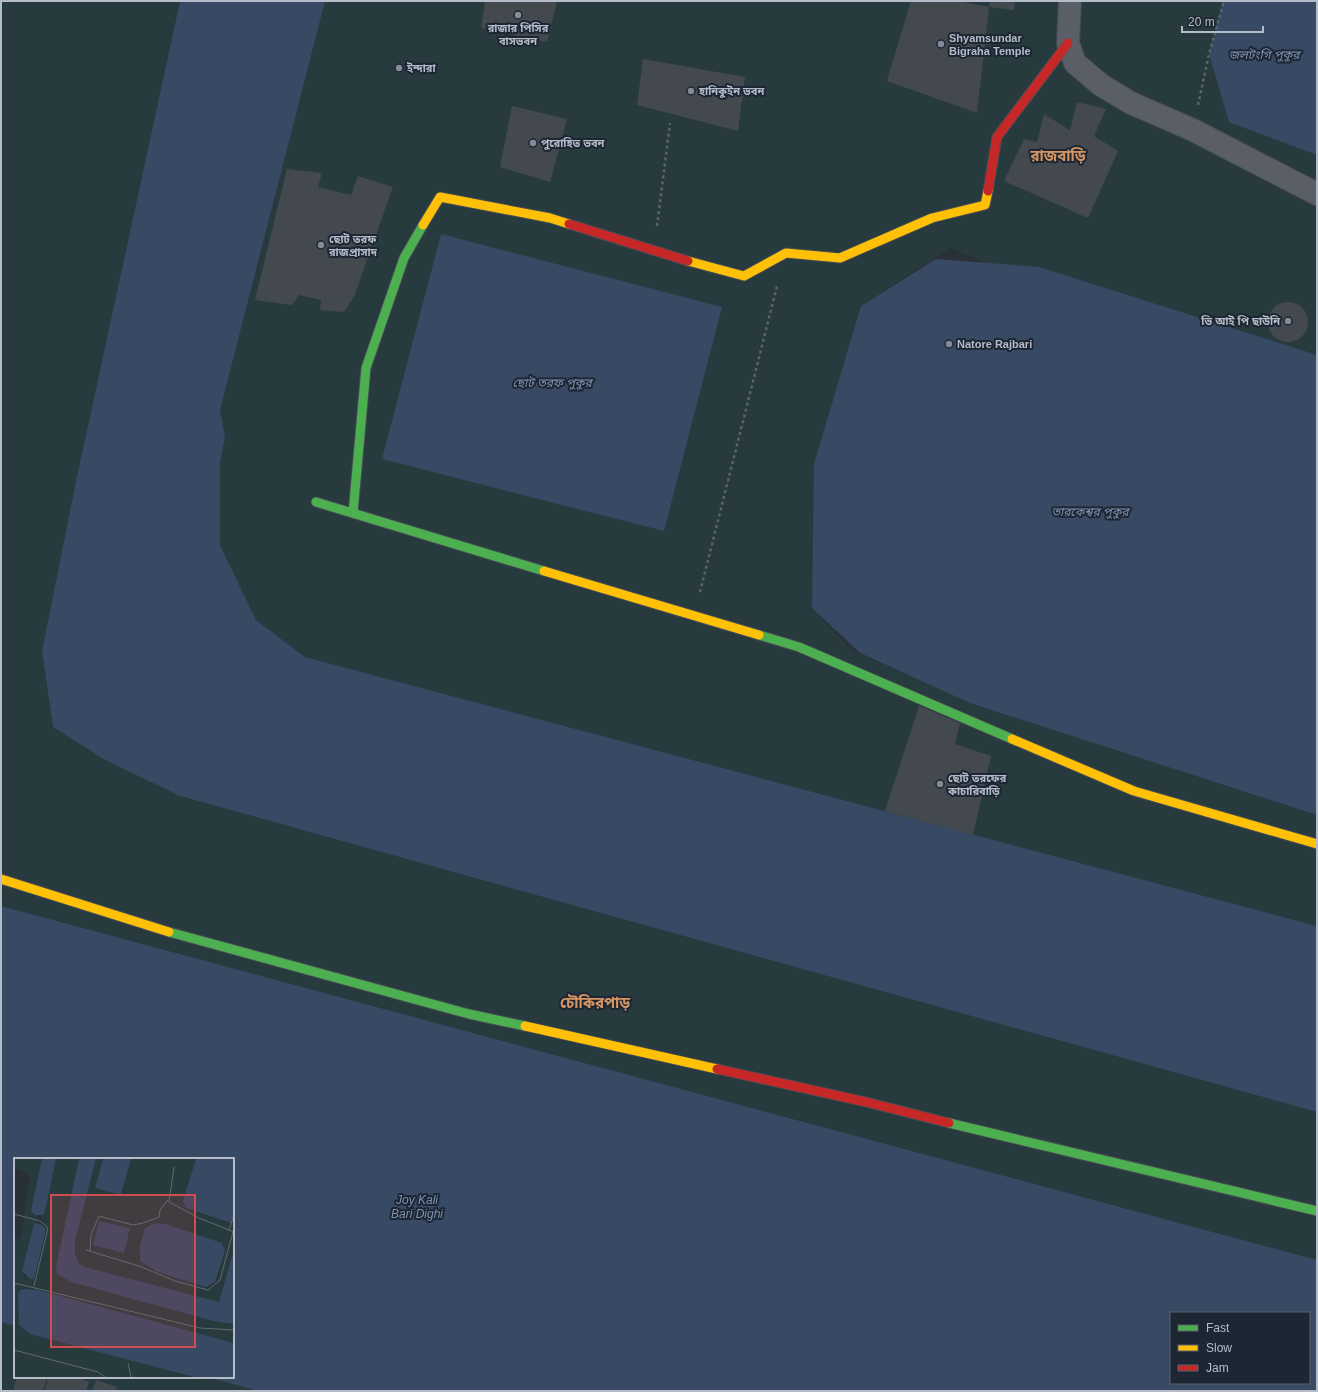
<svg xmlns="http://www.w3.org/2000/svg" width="1318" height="1392" viewBox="0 0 1318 1392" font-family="Arial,'Noto Sans Bengali',sans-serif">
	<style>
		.green { fill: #273a3e }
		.water { fill: #384963; fill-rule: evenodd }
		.building { fill: #444950 }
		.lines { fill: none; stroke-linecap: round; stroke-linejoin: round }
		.street-casing { stroke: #484c53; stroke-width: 24 }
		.fast-casing { stroke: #484c53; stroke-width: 11 }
		.slow-casing { stroke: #484c53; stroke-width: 11 }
		.jam-casing { stroke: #484c53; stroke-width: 11 }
		.path { stroke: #5d636a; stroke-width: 2.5; stroke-dasharray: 3 3; stroke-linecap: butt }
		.street { stroke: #5a5e66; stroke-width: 22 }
		.fast { stroke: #4caf50; stroke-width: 9 }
		.slow { stroke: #ffc107; stroke-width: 9 }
		.jam { stroke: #c62828; stroke-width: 9 }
		.poi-dot { fill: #848b96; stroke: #1d2633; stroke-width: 1.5 }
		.labels { text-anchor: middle; stroke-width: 4; stroke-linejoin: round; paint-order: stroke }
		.poi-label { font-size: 11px; font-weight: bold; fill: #b4bcc9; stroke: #1d2633; text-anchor: start }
		.water-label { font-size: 12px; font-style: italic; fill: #7c92b1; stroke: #1d2633 }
		.district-label { font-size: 15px; font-weight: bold; fill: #d59563; stroke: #1d2633 }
		.inset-road { fill: none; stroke: #616872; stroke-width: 1 }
		.view { fill: #ce4d50; fill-opacity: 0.15; stroke: #ce4d50; stroke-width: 2 }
		.inset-edge { fill: none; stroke: #b4bcc9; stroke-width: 2 }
	</style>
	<rect width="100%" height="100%" fill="#2a3038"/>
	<g class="green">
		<path d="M1,1H180L76,481L42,651L53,727L105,760L180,796L1317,1112V1260L1,906Z"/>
		<path d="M316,1H635L642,3L643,1H1224L1266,136L1317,155V403L950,248L861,306L812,608L853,651L934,686L1107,747L1317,815V926L305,657L256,620L220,545V410L231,321Z"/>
		<path d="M1,1304L15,1308V1377H233L296,1391H1Z"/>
	</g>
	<g class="water">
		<path d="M180,1H325L220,410L225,437L220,463V545L256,620L305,657L1317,926V1112L180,796L105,760L53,727L42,651L76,481Z"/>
		<path d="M1223,1H1317V155L1229,122L1209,54Z"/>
		<path d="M441,234L722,307L664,531L382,459Z"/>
		<path d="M936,259L1039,267L1317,355V815L970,703L860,653L812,608L814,464L861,306Z"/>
		<path d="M1,906L1317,1260V1391H259L207,1377H233V1159H15V1326L1,1322ZM1171,1313H1309V1383H1171Z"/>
	</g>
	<g class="building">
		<path d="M485,1H557L547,42L481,28Z"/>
		<path d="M911,1H958L989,7L977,113L887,81Z"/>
		<path d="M990,1H1015L1014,10L989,7Z"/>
		<path d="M643,59L745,77L738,131L637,105Z"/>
		<path d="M1077,102L1106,109L1094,136L1118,151L1088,218L1004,181L1024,139L1037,142L1044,114L1070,130Z"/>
		<path d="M512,106L567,119L550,182L500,167Z"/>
		<path d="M287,169L322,173L318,187L351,195L358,176L393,187L354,297L344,312L320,310L321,300L299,295L292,305L255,300Z"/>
		<circle cx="1288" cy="322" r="20"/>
		<path d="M919,706L960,723L955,744L991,756L973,835L885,811Z"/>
		<path d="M17,1377H47L43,1391H13Z"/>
		<path d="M48,1377H76L89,1382L86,1391H45Z"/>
		<path d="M96,1380L117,1387L115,1391H92Z"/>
	</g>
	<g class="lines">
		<g class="street-casing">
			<path id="street" d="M1070,1L1068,43L1075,63L1101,85L1131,103L1193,130L1317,194"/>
		</g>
		<g class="fast-casing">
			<g id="fast">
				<path d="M316,502L544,571"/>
				<path d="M353,513L366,368L404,258L423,225"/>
				<path d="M759,635L799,647L1012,739"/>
				<path d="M169,932L469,1014L525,1026"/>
				<path d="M949,1123L1317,1211"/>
			</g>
		</g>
		<g class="slow-casing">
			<g id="slow">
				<path d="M423,225L440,197L550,218L569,224"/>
				<path d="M688,261L744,276L786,253L840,258L932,218L985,205L988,191"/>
				<path d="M544,571L759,635"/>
				<path d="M1012,739L1134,791L1317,844"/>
				<path d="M1,879L169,932"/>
				<path d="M525,1026L717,1069"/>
			</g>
		</g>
		<g class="jam-casing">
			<g id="jam">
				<path d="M988,191L997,137L1068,43"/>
				<path d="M569,224L688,261"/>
				<path d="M717,1069L866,1102L949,1123"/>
			</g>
		</g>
		<g class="path">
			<path d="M1198,105L1209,54L1224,1"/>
			<path d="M657,226L670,123"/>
			<path d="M700,592L777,286"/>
		</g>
		<use href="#street" class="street"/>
		<use href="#fast" class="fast"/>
		<use href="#slow" class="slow"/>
		<use href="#jam" class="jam"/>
	</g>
	<g class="poi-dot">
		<circle cx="518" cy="15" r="4"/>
		<circle cx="941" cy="44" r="4"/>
		<circle cx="399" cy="68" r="4"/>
		<circle cx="691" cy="91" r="4"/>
		<circle cx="533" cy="143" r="4"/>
		<circle cx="321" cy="245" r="4"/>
		<circle cx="1288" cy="321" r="4"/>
		<circle cx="949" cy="344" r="4"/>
		<circle cx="940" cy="784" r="4"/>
	</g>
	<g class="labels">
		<g class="poi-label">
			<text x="518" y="32" text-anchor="middle">রাজার পিসির<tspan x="518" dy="13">বাসভবন</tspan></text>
			<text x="949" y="42">Shyamsundar<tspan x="949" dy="13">Bigraha Temple</tspan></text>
			<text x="407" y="72">ইন্দারা</text>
			<text x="699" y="95">হানিকুইন ভবন</text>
			<text x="541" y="147">পুরোহিত ভবন</text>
			<text x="329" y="243">ছোট তরফ<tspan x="329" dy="13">রাজপ্রাসাদ</tspan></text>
			<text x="1280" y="325" text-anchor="end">ভি আই পি ছাউনি</text>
			<text x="957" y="348">Natore Rajbari</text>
			<text x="948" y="782">ছোট তরফের<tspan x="948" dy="13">কাচারিবাড়ি</tspan></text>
		</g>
		<g class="water-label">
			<text x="1264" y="59">জলটংগি পুকুর</text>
			<text x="552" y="387">ছোট তরফ পুকুর</text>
			<text x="1090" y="516">তারকেশ্বর পুকুর</text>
			<text x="417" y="1204">Joy Kali<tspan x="417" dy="14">Bari Dighi</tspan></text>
		</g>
		<g class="district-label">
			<text x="1058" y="161">রাজবাড়ি</text>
			<text x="595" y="1008">চৌকিরপাড়</text>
		</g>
	</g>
	<g transform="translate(14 1158)">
		<rect width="220" height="220" fill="#2a3038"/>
		<path d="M1,1H28L17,53L23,57L22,65L19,66L10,118L20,121L32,71L26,66L42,1H65L42,108L49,120L199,163L220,166V185L14,130L4,149L7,170L178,219H0V80L6,81L16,17L0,10ZM82,1H89L81,30L108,37L117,1H182L172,50L215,65L220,50V91L205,144L71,109L65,105L61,96L62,72ZM141,64L210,93L204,120L197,130L139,112L126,103L131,70Z" fill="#273a3e" fill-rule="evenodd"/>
		<path d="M28,1H42L31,53L29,57H21L17,53L18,47ZM65,1H82L61,82V96L65,105L71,109L205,144L220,91V166L199,163L57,124L43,116L42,108ZM89,1H117L107,37L81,30ZM182,1H220V56L217,65L172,50L169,43ZM85,63L116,70L110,95L79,87ZM20,65L26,66L32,71L20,121H16L8,113ZM140,65L151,66L208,85L211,93L201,124L192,129L143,114L126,103V88L131,70ZM7,131L24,132L220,185V219H180L16,176L5,167L4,136Z" fill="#384963"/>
		<path class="inset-road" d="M160,9L155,44L185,60L220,74M0,56L26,63L34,70L20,128M215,73L220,56M72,92L125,108L161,123L194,132L206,122L219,74M76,93L77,77L85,58L119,67L129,65L145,59L146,52L154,42M0,125L186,170L220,172M0,192L84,214L91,219M114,205L117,219"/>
		<path class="view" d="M37,37H181V189H37Z"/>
		<rect width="220" height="220" class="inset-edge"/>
	</g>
	<rect width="1318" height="1392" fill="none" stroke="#b4bcc9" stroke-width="4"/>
	<rect x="1170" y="1312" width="140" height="72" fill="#1d2633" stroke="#59626f"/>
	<rect x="1178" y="1325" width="20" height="6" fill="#4caf50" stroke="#59626f"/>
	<text x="1206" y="1332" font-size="12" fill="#b4bcc9">Fast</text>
	<rect x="1178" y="1345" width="20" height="6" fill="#ffc107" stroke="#59626f"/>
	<text x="1206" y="1352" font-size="12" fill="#b4bcc9">Slow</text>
	<rect x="1178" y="1365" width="20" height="6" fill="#c62828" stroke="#59626f"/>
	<text x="1206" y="1372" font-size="12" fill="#b4bcc9">Jam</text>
	<path d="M1182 26v6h81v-6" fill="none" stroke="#b4bcc9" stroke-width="2"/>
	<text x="1188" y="26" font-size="12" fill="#b4bcc9" stroke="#1d2633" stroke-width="3" paint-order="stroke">20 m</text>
</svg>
